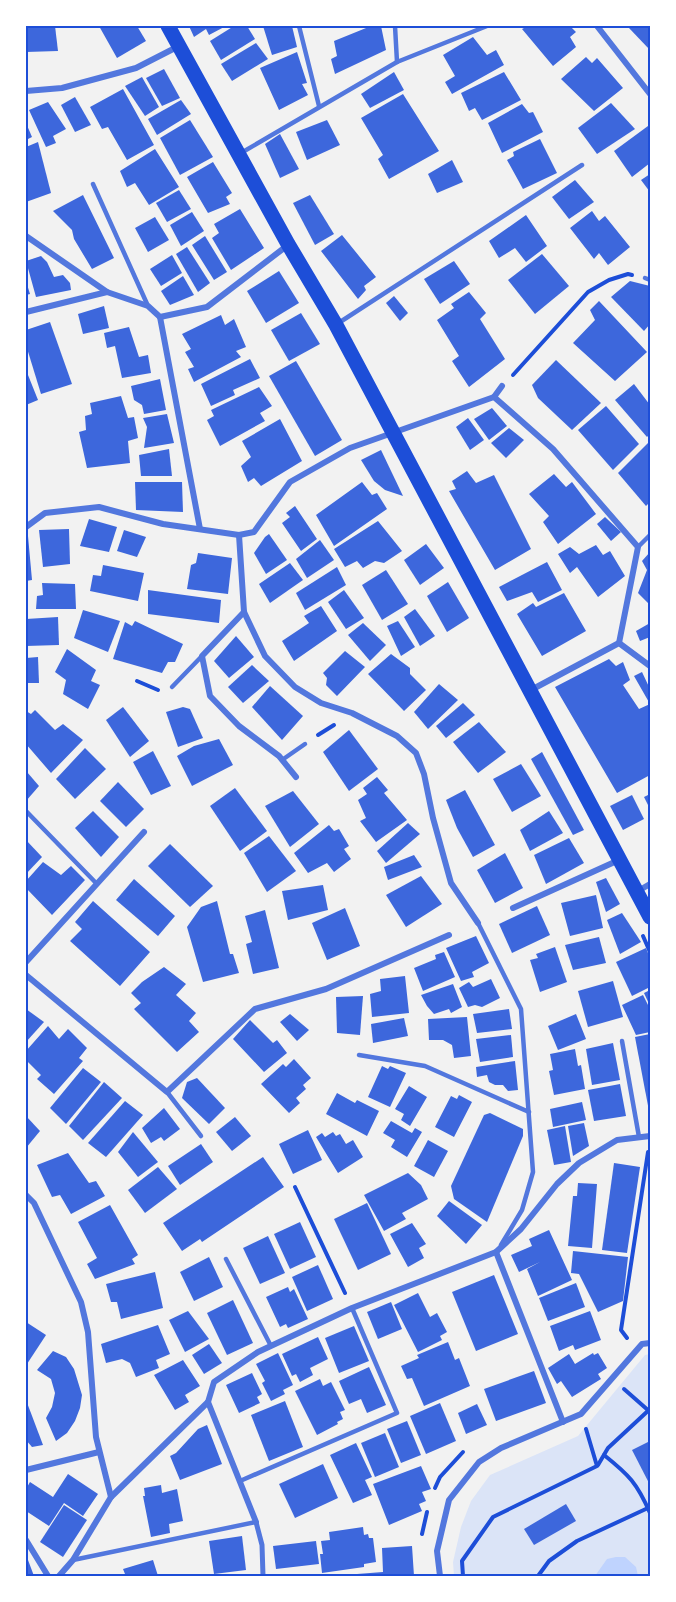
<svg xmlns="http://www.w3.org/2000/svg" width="676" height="1602" viewBox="0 0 676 1602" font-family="'Source Serif 4',serif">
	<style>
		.green { fill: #dbe4f7 }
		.water { fill: #bfd3fe }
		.building { fill: #3d67dc }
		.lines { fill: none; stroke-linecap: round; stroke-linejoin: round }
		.path { stroke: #1d4ed8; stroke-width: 4 }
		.service { stroke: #5277de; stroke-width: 4.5 }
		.pedestrian { stroke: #5277de; stroke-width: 5 }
		.minor { stroke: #5277de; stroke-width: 6 }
		.primary { stroke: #1d4ed8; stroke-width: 15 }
		.neatline { fill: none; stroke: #1d4ed8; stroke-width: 2 }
	</style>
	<rect width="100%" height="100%" fill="#f2f2f2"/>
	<path class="green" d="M650,1354V1576H454L453,1562L461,1527L471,1501L490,1475L578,1436L645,1355Z"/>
	<path class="water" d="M616,1557H625L636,1567L638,1576H595L607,1559Z"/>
	<g class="building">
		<path d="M26,26H55L58,51L26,52Z"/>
		<path d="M99,26H137L146,41L117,58Z"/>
		<path d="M189,26H226L209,35L206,29L194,37Z"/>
		<path d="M234,26H247L255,39L221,60L210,41Z"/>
		<path d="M263,26H292L297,47L272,55Z"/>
		<path d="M371,26H381L386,50L335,74L331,59L337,56L334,41Z"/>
		<path d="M528,26H570L576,32L570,37L576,47L553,66L522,29Z"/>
		<path d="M632,26H650V47L649,49L629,28Z"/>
		<path d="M473,37L487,55L496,50L504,65L452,94L445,82L455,76L443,55Z"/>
		<path d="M256,43L268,59L232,81L221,64Z"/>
		<path d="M297,52L307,83L302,84L308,95L279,110L260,68Z"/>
		<path d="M586,57L592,63L597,58L623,88L594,111L561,79Z"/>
		<path d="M164,69L180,98L162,106L146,78Z"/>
		<path d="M394,72L404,90L370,108L361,94Z"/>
		<path d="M504,72L521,100L482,120L475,108L469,111L461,93Z"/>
		<path d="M142,77L159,107L145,116L125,86Z"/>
		<path d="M123,89L154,145L127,160L108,127L102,129L90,107Z"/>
		<path d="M403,94L439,151L389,179L378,159L383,155L361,118Z"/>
		<path d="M75,97L91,125L75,132L61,105Z"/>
		<path d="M181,100L191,114L157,135L148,119Z"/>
		<path d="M48,102L66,129L53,136L56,143L46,147L29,110Z"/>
		<path d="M611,103L635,129L597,154L578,128Z"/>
		<path d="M522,104L529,113L533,112L543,132L502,153L488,123Z"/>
		<path d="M190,120L213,157L180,175L160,138Z"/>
		<path d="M327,120L340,145L307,160L296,132Z"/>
		<path d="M26,123L32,137L26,140Z"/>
		<path d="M648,126L650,130V163L632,177L614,151Z"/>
		<path d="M280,134L299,169L280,178L265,144Z"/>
		<path d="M540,139L557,173L523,189L507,160L514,156L513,152Z"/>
		<path d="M38,142L51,193L26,202V147Z"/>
		<path d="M155,149L179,187L149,205L135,183L127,187L120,171Z"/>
		<path d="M452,160L463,182L437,193L428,174Z"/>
		<path d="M213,162L232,193L226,197L230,204L208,213L187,177Z"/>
		<path d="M650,174V192L641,180Z"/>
		<path d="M575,180L594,202L569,219L552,197Z"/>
		<path d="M179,190L191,209L167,222L156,203Z"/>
		<path d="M83,195L114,258L92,269L74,239L72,230L53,211Z"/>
		<path d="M310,195L334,234L315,245L293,203Z"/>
		<path d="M240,209L264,248L231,270L212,238L219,233L214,224Z"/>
		<path d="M592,211L599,221L605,216L630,247L608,265L599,253L594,259L570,228Z"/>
		<path d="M192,212L204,231L181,246L170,225Z"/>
		<path d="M526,215L547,246L526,262L515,248L499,258L489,241Z"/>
		<path d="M155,217L169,240L148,252L135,228Z"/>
		<path d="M342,235L376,277L364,286L366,290L358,299L321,251Z"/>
		<path d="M205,236L227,272L214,280L192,245Z"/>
		<path d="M187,247L210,283L198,292L176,254Z"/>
		<path d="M542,254L569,286L535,314L508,280Z"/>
		<path d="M172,255L182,273L161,286L150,269Z"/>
		<path d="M41,256L47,262L54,277L63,275L70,283L71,290L36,297L26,261Z"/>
		<path d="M454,261L470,284L440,304L424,279Z"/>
		<path d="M279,271L299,303L266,323L247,291Z"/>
		<path d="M183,276L194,295L170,305L161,291Z"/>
		<path d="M26,281L30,294L26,295Z"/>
		<path d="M630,281L650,286V324L644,331L611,297Z"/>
		<path d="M469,292L486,313L480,319L505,359L469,387L452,361L459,356L437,320L454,308L451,304Z"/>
		<path d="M394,296L408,313L400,321L386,303Z"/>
		<path d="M599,301L647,352L615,381L573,343L595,320L590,310Z"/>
		<path d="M104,306L109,328L83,334L78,314Z"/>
		<path d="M301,313L320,344L289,361L271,330Z"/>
		<path d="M221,315L225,325L234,319L246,347L236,351L241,357L194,382L188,369L194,367L185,352L191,349L182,334Z"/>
		<path d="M50,322L72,384L41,394L26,345V330Z"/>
		<path d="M129,327L139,357L148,355L151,373L122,378L115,346L107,348L104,333Z"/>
		<path d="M250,359L260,378L233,390L235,395L211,406L201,384Z"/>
		<path d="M556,360L601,403L572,430L538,398L532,385Z"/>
		<path d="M296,361L342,440L315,456L269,376Z"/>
		<path d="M26,370L38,400L26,405Z"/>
		<path d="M160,379L166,410L144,414L142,405L134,400L131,386Z"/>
		<path d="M634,384L650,405V434L647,437L615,400Z"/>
		<path d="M259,387L272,406L260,413L265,421L220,446L207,420L214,416L211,410Z"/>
		<path d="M121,396L128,418L134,417L138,438L128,441L130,463L87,468L79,432L86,430L85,416L92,414L90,403Z"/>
		<path d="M606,406L639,444L613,470L578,430Z"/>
		<path d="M492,408L507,426L489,440L474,419Z"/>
		<path d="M167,414L174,443L144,448L147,427L143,418Z"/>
		<path d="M468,418L484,440L470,450L456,427Z"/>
		<path d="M280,419L302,461L261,486L254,478L248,482L241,466L251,457L242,441Z"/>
		<path d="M509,428L524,440L506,458L491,443Z"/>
		<path d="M650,441V502L646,506L618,473Z"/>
		<path d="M169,449L172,476H141L139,455Z"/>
		<path d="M381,450L403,496L385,490L374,481L361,460Z"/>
		<path d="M467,471L476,483L494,475L531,549L495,570L449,491L456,489L452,481Z"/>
		<path d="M554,474L566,487L572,482L596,514L558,544L543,522L549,516L529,494Z"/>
		<path d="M135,482H182L183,512L136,510Z"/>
		<path d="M362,482L372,495L377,493L387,509L334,546L316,515Z"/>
		<path d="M295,506L317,539L301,551L282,523L290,517L286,513Z"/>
		<path d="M605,517L621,532L611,541L597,524Z"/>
		<path d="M89,519L117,527L109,552L80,546Z"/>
		<path d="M378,521L402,551L384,563L375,561L363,568L357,561L345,567L334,549Z"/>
		<path d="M69,529L70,564L43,567L39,530Z"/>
		<path d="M124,530L146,537L137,557L117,551Z"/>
		<path d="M269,534L287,560L266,574L254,553L265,537Z"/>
		<path d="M28,536L32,580L26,581V537Z"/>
		<path d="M320,540L334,560L307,578L296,559Z"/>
		<path d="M426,544L444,568L420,585L404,560Z"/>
		<path d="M596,545L603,555L610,551L625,576L598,597L577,567L570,573L558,554L570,547L579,554Z"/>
		<path d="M650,552V605L638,593L647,570L642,561Z"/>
		<path d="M198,553L232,558L228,594L187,589L191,565L196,563Z"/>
		<path d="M547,562L562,590L538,602L532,592L507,601L499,587Z"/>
		<path d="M290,563L303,580L270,603L259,584Z"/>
		<path d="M103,565L144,573L138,601L90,591L93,575L101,576Z"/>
		<path d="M337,567L346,585L305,610L296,593Z"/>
		<path d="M386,570L408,604L382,620L362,585Z"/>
		<path d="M448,582L469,618L447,632L427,596Z"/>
		<path d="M42,583L75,584L76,609H36L37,596L43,595Z"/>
		<rect x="26" y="589" width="2" height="23"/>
		<path d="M148,590L221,600L219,623L148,614Z"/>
		<path d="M344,590L364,618L346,629L328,602Z"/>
		<path d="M564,593L586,631L542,656L517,614L533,603L536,607Z"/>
		<path d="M321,606L337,631L294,661L282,641L309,623L304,616Z"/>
		<path d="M415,609L435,636L420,646L404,617Z"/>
		<path d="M83,610L120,621L108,652L74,638Z"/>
		<path d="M58,617L59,645L26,646V619Z"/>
		<path d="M135,621L183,644L175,662H168L162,673L113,659L125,622L132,626Z"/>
		<path d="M398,621L415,647L401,656L387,626Z"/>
		<path d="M363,623L386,645L370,661L348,635Z"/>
		<path d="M650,623V637L640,641L636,631Z"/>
		<path d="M236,636L254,657L229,678L214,661Z"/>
		<path d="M67,649L96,670L91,681L100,685L88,709L63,694L66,680L55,672Z"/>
		<path d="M345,651L365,667L337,696L326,685L327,678L323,673Z"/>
		<path d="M391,654L410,668V674L426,690L404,711L368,674Z"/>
		<path d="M38,657L39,683H26V658Z"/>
		<path d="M609,659L616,666L623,662L630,680L623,685L639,709L650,704L634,676L642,672L650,689V775L617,793L555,687Z"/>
		<path d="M252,665L269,681L243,703L228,687Z"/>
		<path d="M439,684L458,700L428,729L414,712Z"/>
		<path d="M270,686L303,716L282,740L252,707Z"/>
		<path d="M463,703L475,715L446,738L436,726Z"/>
		<path d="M123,707L149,741L130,757L106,720Z"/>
		<path d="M183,707L190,709L203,738L178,747L166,712Z"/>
		<path d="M35,710L55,730L63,724L83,740L51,773L26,744V711L31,714Z"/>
		<path d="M479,722L506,752L478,773L453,742Z"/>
		<path d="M349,730L378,769L349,791L323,752Z"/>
		<path d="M219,739L233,765L192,786L177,756L194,746Z"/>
		<path d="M85,748L106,769L75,799L56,779Z"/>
		<path d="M153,751L171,786L151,795L133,762Z"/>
		<path d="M542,752L584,830L573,835L531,759Z"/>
		<path d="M521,764L541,796L512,812L493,779Z"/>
		<path d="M27,772L39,786L26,801V774Z"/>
		<path d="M377,777L388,790L384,793L407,820L376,842L360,821L366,818L358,800L367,794L363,788Z"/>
		<path d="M118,782L144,809L126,827L100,801Z"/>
		<path d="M235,788L267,831L240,851L210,806Z"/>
		<path d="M465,790L495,845L473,857L457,828L446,800Z"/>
		<path d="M293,791L319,824L290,847L265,806Z"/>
		<path d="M650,794V809L644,797Z"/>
		<path d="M632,795L644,819L623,830L610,806Z"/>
		<path d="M93,811L119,837L101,857L75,828Z"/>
		<path d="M549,811L563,833L530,851L520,830Z"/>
		<path d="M408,823L420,834L386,863L377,851Z"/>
		<path d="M329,825L334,831L339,829L349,846L344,849L351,859L334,872L327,863L308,873L294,853Z"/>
		<path d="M269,836L296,871L267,892L244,853Z"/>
		<path d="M569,838L584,863L546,884L534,855Z"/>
		<path d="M26,840L42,857L26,874Z"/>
		<path d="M170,844L213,886L190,907L148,866Z"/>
		<path d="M505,853L523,888L495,903L477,870Z"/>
		<path d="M414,855L422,867L388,880L384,867Z"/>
		<path d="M43,862L61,875L71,866L85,880L52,915L26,888V881Z"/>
		<path d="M421,876L442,904L406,927L386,895Z"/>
		<path d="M606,878L620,904L606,912L596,882Z"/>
		<path d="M134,879L175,916L158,936L116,900Z"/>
		<path d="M323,885L328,910L288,920L282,891Z"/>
		<path d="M596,895L603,928L570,936L561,903Z"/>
		<path d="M93,901L150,952L120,986L70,941L82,929L75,922Z"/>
		<path d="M217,901L230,954H233L239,973L203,982L187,927L201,907Z"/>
		<path d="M537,906L550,935L512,953L499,924Z"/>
		<path d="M345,908L360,946L327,960L312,923Z"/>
		<path d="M265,910L279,968L253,974L246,944L252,942L245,916Z"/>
		<path d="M622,913L641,942L620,954L607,920Z"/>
		<path d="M476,936L489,963L472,972L474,977L461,981L446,948Z"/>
		<path d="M599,937L606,963L573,970L565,945Z"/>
		<path d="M555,947L567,982L540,992L530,960L538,958L536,954Z"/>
		<path d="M646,948L650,958V987L632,996L616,962Z"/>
		<path d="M444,952L455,977L423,991L414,968L436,959L435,955Z"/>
		<path d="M164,967L186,984L176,995L196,1013L189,1021L199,1032L177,1052L134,1009L141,1003L131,993L142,982Z"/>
		<path d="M405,976L409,1013L372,1017L370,994L381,991L380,979Z"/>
		<path d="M491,979L500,998L482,1007L475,1005L468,1007L459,988L469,982L473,987Z"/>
		<path d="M613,981L623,1017L588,1027L578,991Z"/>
		<path d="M453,984L462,1007L451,1013L449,1009L434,1014L427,1006L421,995Z"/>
		<path d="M650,990V1006L644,993Z"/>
		<path d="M643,995L650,1009V1032L636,1035L622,1005Z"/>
		<path d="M363,996L360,1035L337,1033L336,997Z"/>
		<path d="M26,1009L44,1022L26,1042Z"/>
		<path d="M509,1009L512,1029L477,1033L473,1014Z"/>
		<path d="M290,1014L309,1030L297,1041L280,1022Z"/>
		<path d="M576,1014L586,1039L558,1050L548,1026Z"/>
		<path d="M467,1017L471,1056L454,1058L452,1045L443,1040H429L428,1019Z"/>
		<path d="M404,1018L408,1036L373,1043L371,1024Z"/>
		<path d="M250,1020L273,1043L277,1040L287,1053L264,1072L233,1039Z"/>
		<path d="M48,1026L59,1039L68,1029L87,1048L79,1058L83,1061L54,1094L37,1079L41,1075L26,1060V1051Z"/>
		<path d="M650,1034V1111H649L635,1037Z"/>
		<path d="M511,1035L513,1057L480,1062L476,1039Z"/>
		<path d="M613,1043L620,1080L592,1085L586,1049Z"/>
		<path d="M575,1049L578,1066L581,1065L585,1089L554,1095L549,1071L553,1070L550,1054Z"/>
		<path d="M294,1059L311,1078L303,1085L306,1089L296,1098L300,1103L289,1113L261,1084L283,1064L286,1067Z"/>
		<path d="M515,1061L518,1090L508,1091L503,1085H495L489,1082L487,1075L477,1077L476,1067Z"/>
		<path d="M382,1066L388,1069L390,1066L406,1073L390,1107L368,1097Z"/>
		<path d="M83,1068L101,1082L66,1124L50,1108Z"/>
		<path d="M197,1078L225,1108L209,1124L182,1098L187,1082Z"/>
		<path d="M104,1082L122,1098L83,1140L69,1126Z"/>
		<path d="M620,1084L626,1116L594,1121L588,1090Z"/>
		<path d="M409,1086L427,1097L410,1126L401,1120L404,1114L395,1109Z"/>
		<path d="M337,1093L355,1103L357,1100L379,1111L367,1136L326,1114Z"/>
		<path d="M459,1095L472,1102L454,1137L435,1127L451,1096L457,1099Z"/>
		<path d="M125,1101L143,1115L106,1157L88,1143Z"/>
		<path d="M582,1102L586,1120L553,1127L550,1109Z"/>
		<path d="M164,1108L180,1129L164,1141L161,1137L151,1143L142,1128Z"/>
		<path d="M490,1113L523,1129V1136L487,1222L454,1199L451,1186L484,1115Z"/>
		<path d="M26,1116L40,1131L26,1148Z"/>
		<path d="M235,1117L251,1136L232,1151L216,1132Z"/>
		<path d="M391,1121L412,1133L415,1128L422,1132L407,1157L391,1147L395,1140L383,1133Z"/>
		<path d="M584,1123L589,1146L573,1156L568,1126Z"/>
		<path d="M565,1126L571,1162L554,1165L547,1130Z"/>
		<path d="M308,1130L322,1160L293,1174L279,1144Z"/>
		<path d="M133,1132L158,1162L138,1177L118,1152Z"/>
		<path d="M333,1132L336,1136L340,1134L346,1144L353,1140L363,1157L338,1173L316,1137L322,1133L325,1137Z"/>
		<path d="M428,1140L448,1151L434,1177L414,1166Z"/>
		<path d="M201,1144L213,1162L180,1185L168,1166Z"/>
		<path d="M68,1153L89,1183L96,1181L105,1196L71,1214L60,1195L52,1197L37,1165Z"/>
		<path d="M263,1157L284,1187L202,1242L200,1239L182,1251L163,1223Z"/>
		<path d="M614,1163L640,1167L627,1253L602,1250Z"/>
		<path d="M158,1167L177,1189L145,1213L128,1190Z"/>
		<path d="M408,1173L421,1185L428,1199L402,1213L406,1219L384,1231L364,1195Z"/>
		<path d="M578,1183L597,1184L592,1248L568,1246L573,1196H577Z"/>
		<path d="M449,1201L482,1225L466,1244L437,1216Z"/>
		<path d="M367,1203L391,1254L358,1270L334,1219Z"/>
		<path d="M110,1205L138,1255L132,1259L135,1264L95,1279L87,1264L97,1258L78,1222Z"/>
		<path d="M300,1222L316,1257L290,1269L274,1234Z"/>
		<path d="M412,1223L426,1244L419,1248L424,1258L408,1267L390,1234Z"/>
		<path d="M549,1230L572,1280L538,1296L527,1269L540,1262L519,1272L511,1255L532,1246L529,1239Z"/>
		<path d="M268,1236L285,1273L260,1284L243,1248Z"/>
		<path d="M573,1251L628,1257L623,1301L598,1312L579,1274L571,1273Z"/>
		<path d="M209,1257L223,1287L194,1301L180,1272Z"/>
		<path d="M318,1265L333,1299L307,1311L292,1277Z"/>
		<path d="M155,1272L163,1308L121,1319L117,1302H111L106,1284Z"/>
		<path d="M494,1275L518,1334L476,1351L452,1292Z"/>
		<path d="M576,1283L585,1307L548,1321L539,1298Z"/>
		<path d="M288,1287L290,1292L294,1289L308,1319L288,1328L286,1324L280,1327L266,1297Z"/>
		<path d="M418,1293L430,1317L437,1313L447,1332L440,1336L442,1340L418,1352L394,1305Z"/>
		<path d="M233,1300L253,1343L227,1355L207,1313Z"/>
		<path d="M391,1302L402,1329L378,1339L367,1312Z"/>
		<path d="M188,1311L209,1339L185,1352L169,1320Z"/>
		<path d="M590,1311L601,1340L575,1350L573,1345L559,1351L550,1326Z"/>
		<path d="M26,1322L46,1335L27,1364L26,1363Z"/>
		<path d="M158,1325L170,1354L156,1360L159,1368L136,1377L130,1363L122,1359L106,1363L101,1344Z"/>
		<path d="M354,1326L369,1361L339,1373L325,1338Z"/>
		<path d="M318,1337L328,1359L310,1368L313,1375L300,1382L296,1374L292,1376L282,1354Z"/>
		<path d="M448,1342L455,1360L459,1358L470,1386L424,1406L412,1378L407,1379L401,1366L419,1358L417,1355Z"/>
		<path d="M209,1344L222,1363L204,1374L192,1355Z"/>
		<path d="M53,1351L66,1357L74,1369L82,1395L80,1408L75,1421L67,1433L56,1441L46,1418L52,1407L55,1393L51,1379L37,1370Z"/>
		<path d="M278,1353L293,1385L283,1390L285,1394L271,1401L262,1383L265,1381L256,1364Z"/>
		<path d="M593,1353L594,1355L598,1353L607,1368L598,1374L601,1379L572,1397L561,1381L557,1384L548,1368L569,1354L575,1364Z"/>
		<path d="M183,1360L200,1386L185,1395L189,1402L175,1410L154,1375Z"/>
		<path d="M369,1367L386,1405L367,1413L361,1399L349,1404L339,1381Z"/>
		<path d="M534,1371L546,1403L496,1421L484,1389Z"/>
		<path d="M252,1373L262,1394L257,1397L260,1403L239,1413L226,1385Z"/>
		<path d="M320,1379L323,1386L331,1382L345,1410L340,1412L343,1419L337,1422L338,1424L317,1435L295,1391Z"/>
		<path d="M26,1400L43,1445L32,1447L26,1440Z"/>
		<path d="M285,1401L303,1447L269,1461L251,1415Z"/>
		<path d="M440,1403L456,1441L426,1454L410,1416Z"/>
		<path d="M477,1404L487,1425L466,1434L458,1413Z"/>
		<path d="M407,1421L421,1455L401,1463L387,1429Z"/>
		<path d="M207,1425L222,1464L180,1480L170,1456L176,1453L198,1429Z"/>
		<path d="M385,1433L399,1467L375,1477L361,1443Z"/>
		<path d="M650,1441V1485L632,1450Z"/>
		<path d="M356,1443L372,1477L365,1480L372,1495L353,1503L330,1455Z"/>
		<path d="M323,1464L338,1498L295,1518L279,1484Z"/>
		<path d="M421,1466L431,1489L422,1492L426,1501L419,1504L422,1511L389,1525L373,1484Z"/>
		<path d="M68,1474L98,1494L83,1516L64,1503L49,1526L26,1511V1489L30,1482L53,1497Z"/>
		<path d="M161,1485L162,1493L177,1489L183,1521L169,1524L170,1533L151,1537L143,1496H145L144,1488Z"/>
		<path d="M566,1504L576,1521L534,1545L524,1529Z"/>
		<path d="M64,1505L87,1520L63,1557L40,1542Z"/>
		<path d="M363,1527L364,1535L368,1534L369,1538H373L376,1562L364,1564V1567L322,1573L320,1554H323L321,1541L330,1540L329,1532Z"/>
		<path d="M242,1536L246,1570L214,1574L209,1541Z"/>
		<path d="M316,1541L319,1564L276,1569L273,1546Z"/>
		<path d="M412,1546L414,1576H344V1575L383,1572L382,1548Z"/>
		<path d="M26,1556L28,1560L34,1576H26Z"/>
		<path d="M153,1560L158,1576H117L125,1574L123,1569Z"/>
	</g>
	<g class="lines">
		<g class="path">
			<path d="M513,375L588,292L609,280L628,274L632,275"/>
			<path d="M137,681L158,690"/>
			<path d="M318,735L334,725"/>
			<path d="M643,936L650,952"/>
			<path d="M295,1187L345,1293"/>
			<path d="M627,1338L621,1330L648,1152"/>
			<path d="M624,1389L649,1411"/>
			<path d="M604,1455C629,1475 637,1483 650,1513"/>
			<path d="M598,1465L608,1448L650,1409"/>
			<path d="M435,1488L440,1477L463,1452"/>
			<path d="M422,1534L427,1512"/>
			<path d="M463,1576L462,1561L493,1517L597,1466L586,1429"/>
			<path d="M538,1576L549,1561L577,1541L648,1508"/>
		</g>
		<g class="service">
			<path d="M299,26L319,106"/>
			<path d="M395,26L397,62"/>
			<path d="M241,153L397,62L487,26"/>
			<path d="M93,184L148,306"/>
			<path d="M645,278L650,280"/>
			<path d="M337,324L582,165"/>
			<path d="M638,547L650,535"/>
			<path d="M172,687L202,656"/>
			<path d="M282,760L305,744"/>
			<path d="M26,811L96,883"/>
			<path d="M478,923L521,1009L533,1172L522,1210L501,1245"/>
			<path d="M622,1041L639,1137"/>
			<path d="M359,1055L425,1066L529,1112"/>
			<path d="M167,1092L201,1136"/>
			<path d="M226,1259L271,1346"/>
			<path d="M240,1481L397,1413L352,1308"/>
			<path d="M73,1560L256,1522"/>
		</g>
		<path class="pedestrian" d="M256,1522L262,1545L263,1576"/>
		<g class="minor">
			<path d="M597,26L650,94"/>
			<path d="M26,91L62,88L136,68L179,46"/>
			<path d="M26,236L107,292L148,306L160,317L207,307L288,245"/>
			<path d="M26,312L107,292"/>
			<path d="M160,317L200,529"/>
			<path d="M494,397L502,386"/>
			<path d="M26,527L45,513L99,507L163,524L239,535L254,532L290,482L350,448L494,397L553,449L638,547L619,643"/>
			<path d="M239,535L244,612L265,656L295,687L321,703L352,713L397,736L416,753L424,774L433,818L451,883L478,923"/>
			<path d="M244,612L202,656L210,696L239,726L279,756L296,777"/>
			<path d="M531,690L619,643L650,666"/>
			<path d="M638,891L650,884"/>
			<path d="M513,908L619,860"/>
			<path d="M26,962L144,832"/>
			<path d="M26,975L167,1092L255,1009L326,989L449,935"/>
			<path d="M26,1195L34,1203L81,1302L88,1332L96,1437L111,1497"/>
			<path d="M496,1252L563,1422"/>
			<path d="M208,1402L256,1522"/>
			<path d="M26,1470L99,1452"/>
			<path d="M26,1540L48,1576"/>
			<path d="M59,1576L73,1560L111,1497L208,1402L214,1382L258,1352L352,1308L496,1252L521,1229L557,1184L579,1163L617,1140L650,1136"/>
			<path d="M440,1576L437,1551L449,1500L479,1462L501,1448L581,1414L642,1344L650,1343"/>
		</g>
		<path class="primary" d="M168,26L288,244L336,325L650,917"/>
	</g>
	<rect width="676" height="1602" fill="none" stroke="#ffffff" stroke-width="54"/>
	<rect x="27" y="27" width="622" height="1548" class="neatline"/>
</svg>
